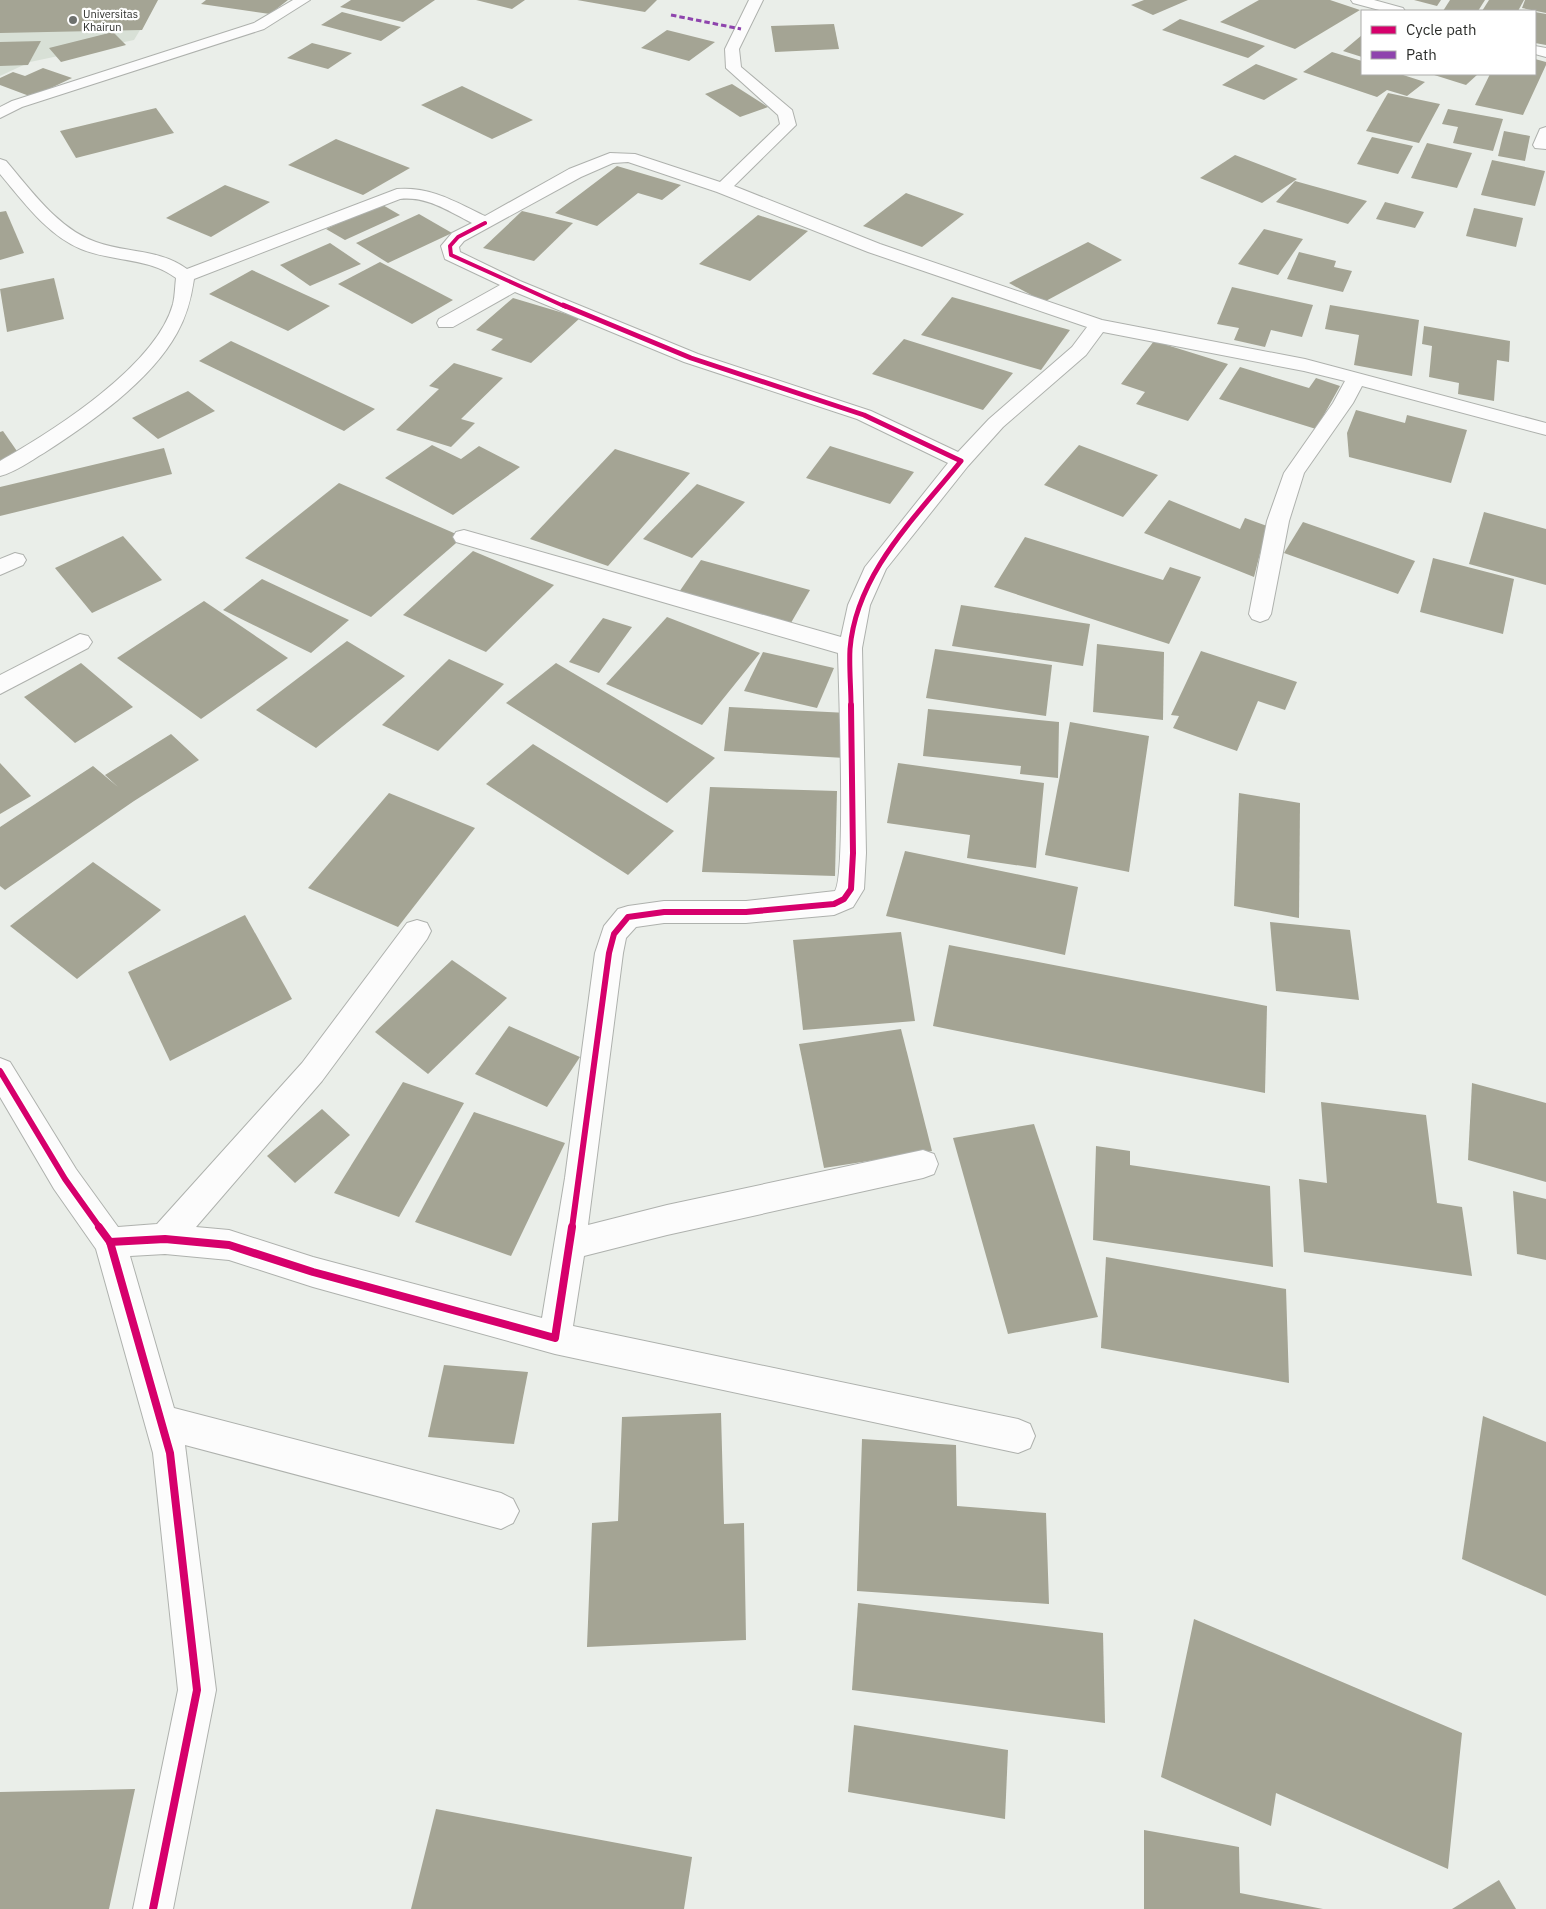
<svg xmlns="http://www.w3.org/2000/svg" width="1546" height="1909" viewBox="0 0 1546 1909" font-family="'IBM Plex Sans',sans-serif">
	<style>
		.built { fill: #d8e0d6 }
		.building { fill: #a4a494 }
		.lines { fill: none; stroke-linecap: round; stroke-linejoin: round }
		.minor-casing { stroke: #aeb1ad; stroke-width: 2 }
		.minor { fill: #fcfcfc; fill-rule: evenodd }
		.quiet { stroke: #8e44ad; stroke-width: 3; stroke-dasharray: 5.5 3; stroke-linecap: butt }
		.cycleway-far3-casing { stroke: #fff; stroke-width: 5.5 }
		.cycleway-far2-casing { stroke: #fff; stroke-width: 8 }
		.cycleway-far1-casing { stroke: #fff; stroke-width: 9 }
		.cycleway-casing { stroke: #fff; stroke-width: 11 }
		.cycleway-far3 { stroke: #d6006c; stroke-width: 4 }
		.cycleway-far2 { stroke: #d6006c; stroke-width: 5 }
		.cycleway-far1 { stroke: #d6006c; stroke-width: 6 }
		.cycleway { stroke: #d6006c; stroke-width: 8 }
		.poi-dot { fill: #6e716e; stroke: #fff; stroke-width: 2 }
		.labels { text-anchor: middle; stroke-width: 4.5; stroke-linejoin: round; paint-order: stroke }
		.far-poi-label { font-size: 11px; fill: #2c2e2b; stroke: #fff; text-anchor: start }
	</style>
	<rect width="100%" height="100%" fill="#eaeee9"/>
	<path class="built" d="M0,0H158L134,40L30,62L0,76Z"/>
	<g class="building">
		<path d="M0,0H158L142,30L0,33Z"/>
		<path d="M206,0H288L270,14L201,4Z"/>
		<path d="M351,0H435L403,22L340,7Z"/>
		<path d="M476,0H525L512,9Z"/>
		<path d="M577,0H657L645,12Z"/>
		<path d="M1144,0H1188L1153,15L1131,5Z"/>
		<path d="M1259,0H1330L1360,10L1295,49L1220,22Z"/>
		<path d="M1414,0H1441L1437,6Z"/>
		<path d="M1450,0H1485L1478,11H1443Z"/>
		<path d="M1489,0H1524L1518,11H1482Z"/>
		<path d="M1525,0H1546V13L1522,8Z"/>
		<path d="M342,12L401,27L381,41L321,25Z"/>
		<path d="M1535,12L1546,14V45L1535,43Z"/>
		<path d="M1180,19L1265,46L1248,58L1162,30Z"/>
		<path d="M834,24L839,49L775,52L771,26Z"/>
		<path d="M667,30L715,42L689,61L641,48Z"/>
		<path d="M113,32L126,45L61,62L49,48Z"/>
		<path d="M1362,35V57L1343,51Z"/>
		<path d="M41,41L28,65L0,66V42Z"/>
		<path d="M312,43L352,53L328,69L287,58Z"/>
		<path d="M1332,52L1362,61V74H1400L1425,82L1407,96L1387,90L1377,97L1303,72Z"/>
		<path d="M1535,59L1546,62V65L1523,115L1475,105L1490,74H1535Z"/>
		<path d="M1256,64L1298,79L1264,100L1222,85Z"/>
		<path d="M43,68L72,78L32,97L0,85V78L13,72L25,76Z"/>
		<path d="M1431,74H1478L1466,85Z"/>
		<path d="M732,84L768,107L740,117L705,94Z"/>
		<path d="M462,86L533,120L492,139L421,105Z"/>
		<path d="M1388,93L1440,104L1419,143L1366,131Z"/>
		<path d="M156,108L174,133L76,158L60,131Z"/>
		<path d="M1448,109L1503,119L1493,151L1453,143L1458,127L1442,124Z"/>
		<path d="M1504,131L1530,136L1525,161L1498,156Z"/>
		<path d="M1372,137L1413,146L1398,174L1357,164Z"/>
		<path d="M336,139L410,168L363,195L288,165Z"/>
		<path d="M1427,143L1472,153L1457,188L1411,178Z"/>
		<path d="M1235,155L1297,179L1262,203L1200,178Z"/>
		<path d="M1492,160L1545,171L1535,206L1481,195Z"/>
		<path d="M617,166L681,185L662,200L638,193L597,226L555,213Z"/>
		<path d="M1295,181L1367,201L1348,224L1276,202Z"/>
		<path d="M225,185L270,202L211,237L166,218Z"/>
		<path d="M906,193L964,214L922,247L863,226Z"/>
		<path d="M1385,202L1424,212L1415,228L1376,219Z"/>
		<path d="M381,204L400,215L345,240L326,229Z"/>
		<path d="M1474,208L1523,218L1516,247L1466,236Z"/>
		<path d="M6,211L24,253L0,260V212Z"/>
		<path d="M522,211L573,223L534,261L483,248Z"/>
		<path d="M419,214L452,233L388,263L356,243Z"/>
		<path d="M758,215L808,231L750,281L699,264Z"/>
		<path d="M1264,229L1303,239L1278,275L1238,264Z"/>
		<path d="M1088,242L1122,260L1044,302L1009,283Z"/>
		<path d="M330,243L361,264L310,286L280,265Z"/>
		<path d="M1299,252L1336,261L1334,267L1352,271L1343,292L1287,279Z"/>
		<path d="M380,262L453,300L412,324L338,284Z"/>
		<path d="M252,270L330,306L288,331L209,294Z"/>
		<path d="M54,278L64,319L7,332L0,289Z"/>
		<path d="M1232,287L1313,305L1302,337L1271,330L1265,347L1234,340L1239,328L1217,324Z"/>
		<path d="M952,297L1070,330L1041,370L921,335Z"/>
		<path d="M513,298L580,318L531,363L491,350L503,339L476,330Z"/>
		<path d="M1330,305L1419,320L1412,376L1354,365L1359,335L1325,329Z"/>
		<path d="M1424,326L1510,341L1509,362L1497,360L1494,401L1458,394L1459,383L1429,377L1432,346L1422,344Z"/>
		<path d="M904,339L1013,373L983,410L872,374Z"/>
		<path d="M231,341L375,409L344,431L199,361Z"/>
		<path d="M1154,341L1228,364L1188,421L1136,404L1145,392L1121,384Z"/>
		<path d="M454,363L503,378L461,419L475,423L451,447L396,430L439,389L429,386Z"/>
		<path d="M1240,367L1309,388L1316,378L1340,386L1316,429L1219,399Z"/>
		<path d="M188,391L215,411L158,439L132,418Z"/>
		<path d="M1356,410L1405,423L1407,415L1467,430L1451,483L1349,457L1347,433Z"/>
		<path d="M3,431L19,454L0,461V432Z"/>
		<path d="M432,445L461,459L479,446L520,467L453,515L385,478Z"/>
		<path d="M1079,445L1158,475L1123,517L1044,485Z"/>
		<path d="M830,446L914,472L890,504L806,478Z"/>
		<path d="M164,448L172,474L0,516V487Z"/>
		<path d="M615,449L690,473L608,566L530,539Z"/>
		<path d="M339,483L463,537L371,617L245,558Z"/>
		<path d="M697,484L745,502L692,558L643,539Z"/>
		<path d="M1169,500L1240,529L1245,518L1267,526L1254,577L1144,533Z"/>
		<path d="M1484,512L1546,529V585L1469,564Z"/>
		<path d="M1303,522L1415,561L1398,594L1284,553Z"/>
		<path d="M123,536L162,580L92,613L55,568Z"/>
		<path d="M1025,537L1163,580L1170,567L1201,577L1169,644L994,587Z"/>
		<path d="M473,551L554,585L486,652L403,615Z"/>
		<path d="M1433,558L1514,579L1503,634L1420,612Z"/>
		<path d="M701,560L810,590L788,628L677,595Z"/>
		<path d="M262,579L349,620L311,653L223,610Z"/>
		<path d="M204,601L288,658L201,719L117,658Z"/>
		<path d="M961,605L1090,624L1083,666L952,646Z"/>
		<path d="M667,617L760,653L702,725L606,684Z"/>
		<path d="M603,618L632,627L599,673L569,662Z"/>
		<path d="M347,641L405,676L316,748L256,710Z"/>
		<path d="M1097,644L1164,652L1163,720L1093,712Z"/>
		<path d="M935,649L1052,665L1046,716L926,698Z"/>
		<path d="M1201,651L1297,682L1285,710L1258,701L1237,751L1173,728L1179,716L1171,715Z"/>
		<path d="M763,652L834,668L817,708L744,691Z"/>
		<path d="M449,659L504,684L438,751L382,725Z"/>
		<path d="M81,663L133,707L75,743L24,697Z"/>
		<path d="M556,663L612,696L715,758L667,803L506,703Z"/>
		<path d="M729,707L848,713L845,758L724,751Z"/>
		<path d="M928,709L1059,722L1058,778L1020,774L1021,766L923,756Z"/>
		<path d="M1070,722L1149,736L1129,872L1045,855Z"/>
		<path d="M171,734L199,760L134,801L5,890L0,886V827L93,766L118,787L105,775Z"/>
		<path d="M533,744L674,831L628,875L486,784Z"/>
		<path d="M0,763L31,796L0,814Z"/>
		<path d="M898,763L1044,783L1036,868L967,858L970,835L887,823Z"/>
		<path d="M710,787L837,791L835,876L702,872Z"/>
		<path d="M389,793L475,828L398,927L308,888Z"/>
		<path d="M1239,793L1300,803L1299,918L1234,906Z"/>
		<path d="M905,851L1078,887L1065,955L886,916Z"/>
		<path d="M93,862L161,910L77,979L10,926Z"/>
		<path d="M245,915L292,999L170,1061L128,972Z"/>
		<path d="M1270,922L1350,930L1359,1000L1276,991Z"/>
		<path d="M901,932L915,1021L803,1030L793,940Z"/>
		<path d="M949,945L1267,1006L1265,1093L933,1026Z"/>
		<path d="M452,960L507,998L428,1074L375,1032Z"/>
		<path d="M509,1026L580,1057L547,1107L475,1074Z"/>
		<path d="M901,1029L932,1151L824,1168L799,1044Z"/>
		<path d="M403,1082L464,1103L399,1217L334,1193Z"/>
		<path d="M1472,1083L1546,1103V1182L1468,1160Z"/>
		<path d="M1321,1102L1426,1115L1437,1203L1462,1207L1472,1276L1304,1252L1299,1179L1327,1183Z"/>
		<path d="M322,1109L350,1135L295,1183L267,1156Z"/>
		<path d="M474,1112L565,1143L511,1256L415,1222Z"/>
		<path d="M1034,1124L1098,1317L1008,1334L953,1138Z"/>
		<path d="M1096,1146L1130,1151V1165L1270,1186L1273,1267L1093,1240Z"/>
		<path d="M1513,1191L1546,1199V1260L1517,1254Z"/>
		<path d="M1106,1257L1286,1289L1289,1383L1101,1348Z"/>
		<path d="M444,1365L528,1372L514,1444L428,1437Z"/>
		<path d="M721,1413L724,1524L744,1523L746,1640L587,1647L592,1523L618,1521L622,1417Z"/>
		<path d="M1483,1416L1546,1442V1596L1462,1559Z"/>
		<path d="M862,1439L956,1445L957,1506L1046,1513L1049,1604L857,1591Z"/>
		<path d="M858,1603L1103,1633L1105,1723L852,1690Z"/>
		<path d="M1194,1619L1462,1733L1448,1869L1276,1793L1271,1826L1161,1777Z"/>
		<path d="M854,1725L1008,1750L1005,1819L848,1792Z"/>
		<path d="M135,1789L109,1909H0V1792Z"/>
		<path d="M436,1809L692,1857L684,1909H411Z"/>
		<path d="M1144,1830L1239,1847L1240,1893L1323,1909H1144Z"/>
		<path d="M1499,1880L1516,1909H1452Z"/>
	</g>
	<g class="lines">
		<g class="minor-casing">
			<g id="minor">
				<path d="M293,0H310L264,29L22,107L0,118V107L12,101L254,23Z"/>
				<path d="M749,0H763L739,49L741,67L792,110L796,125L734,186L880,244L1102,320L1305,359L1546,423V435L1362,386L1353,403L1304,473L1289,521L1271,614L1268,619L1260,622L1252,619L1249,614L1267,521L1284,473L1333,403L1345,381L1304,371L1103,332L1086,355L1003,427L968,466L886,569L870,605L862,648L866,853L864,889L853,907L834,915L746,923H664L636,927L626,938L623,953L588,1225L667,1205L923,1150L934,1154L938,1164L934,1174L923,1178L667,1235L584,1256L573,1326L1018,1419L1030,1424L1035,1436L1030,1448L1018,1453L555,1354L313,1287L229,1260L165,1254L130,1256L174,1408L501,1493L513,1499L519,1511L513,1523L501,1529L185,1445L216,1690L173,1909H133L178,1690L153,1453L96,1249L54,1189L0,1097V1058L10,1062L76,1169L118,1227L157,1224L302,1063L407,923L417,920L427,923L431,931L427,939L322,1081L196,1227L229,1230L313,1257L542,1318L565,1178L595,953L604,926L618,909L628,906L664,901H746L835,891C846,876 839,686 838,653L456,542L453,537L456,532L464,530L841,637L848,605L865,567L948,463L857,419L684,362L515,292L453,327H439L437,323L439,319L500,285L445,259L441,246L452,233L472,223C448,211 427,196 400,199L194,279C191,299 187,315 177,333C150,382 90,423 44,453C30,461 16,472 0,476V461C53,431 156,366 173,304C175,296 175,286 176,278C148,257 112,262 81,249C47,235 23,201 0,174V159L6,161C31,190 58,229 96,242C126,253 160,249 187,269L397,189C430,186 456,202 485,216L569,169L610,153L635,154L720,182L780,124L778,115L726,68L725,49ZM628,162L717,192L868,252L1087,327L1072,347L989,419L958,452L871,411L698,354L520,281L460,252L459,247L464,241L581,177L613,163Z"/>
				<path d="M1351,0H1374L1403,8L1405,11H1383L1353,3Z"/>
				<path d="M1535,46L1546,48V57L1535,54Z"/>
				<path d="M1546,127V149L1535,148L1533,145L1540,129Z"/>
				<path d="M15,553L23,555L26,560L23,565L0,575V559Z"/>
				<path d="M80,634L88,636L92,642L88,648L0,694V675Z"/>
			</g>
		</g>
		<use href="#minor" class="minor"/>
		<path class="quiet" d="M671,15L741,29"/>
		<g class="cycleway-far3-casing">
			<path id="cycleway-far3" d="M485,223L458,237L450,246L451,255L566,307"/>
		</g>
		<g class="cycleway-far2-casing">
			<path id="cycleway-far2" d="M563,305L691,358L864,415L961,461C916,517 856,573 850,649C849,668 851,687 851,706"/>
		</g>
		<g class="cycleway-far1-casing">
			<g id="cycleway-far1">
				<path d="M0,1071L65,1179L100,1228"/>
				<path d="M572,1228L609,953L614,934L628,917L664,912H746L834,904L844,899L851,889L853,853L851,705"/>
			</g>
		</g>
		<g class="cycleway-casing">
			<g id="cycleway">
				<path d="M99,1227L110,1242L170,1453L197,1690L153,1909"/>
				<path d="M110,1242L165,1239L229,1245L313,1272L555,1338L572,1227"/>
			</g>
		</g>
		<use href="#cycleway-far3" class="cycleway-far3"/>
		<use href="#cycleway-far2" class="cycleway-far2"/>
		<use href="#cycleway-far1" class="cycleway-far1"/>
		<use href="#cycleway" class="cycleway"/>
	</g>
	<circle class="poi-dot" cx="73" cy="20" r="5"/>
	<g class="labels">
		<g class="far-poi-label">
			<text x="83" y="18">Universitas<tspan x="83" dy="13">Khairun</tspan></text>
		</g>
	</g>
	<rect x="1361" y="10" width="175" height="65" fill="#ffffff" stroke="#ababaa"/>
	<rect x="1371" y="26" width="25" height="8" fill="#d6006c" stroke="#ababaa"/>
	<text x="1406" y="35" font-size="15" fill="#2c2e2b">Cycle path</text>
	<rect x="1371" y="51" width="25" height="8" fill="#8e44ad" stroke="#ababaa"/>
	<text x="1406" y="60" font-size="15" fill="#2c2e2b">Path</text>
</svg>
